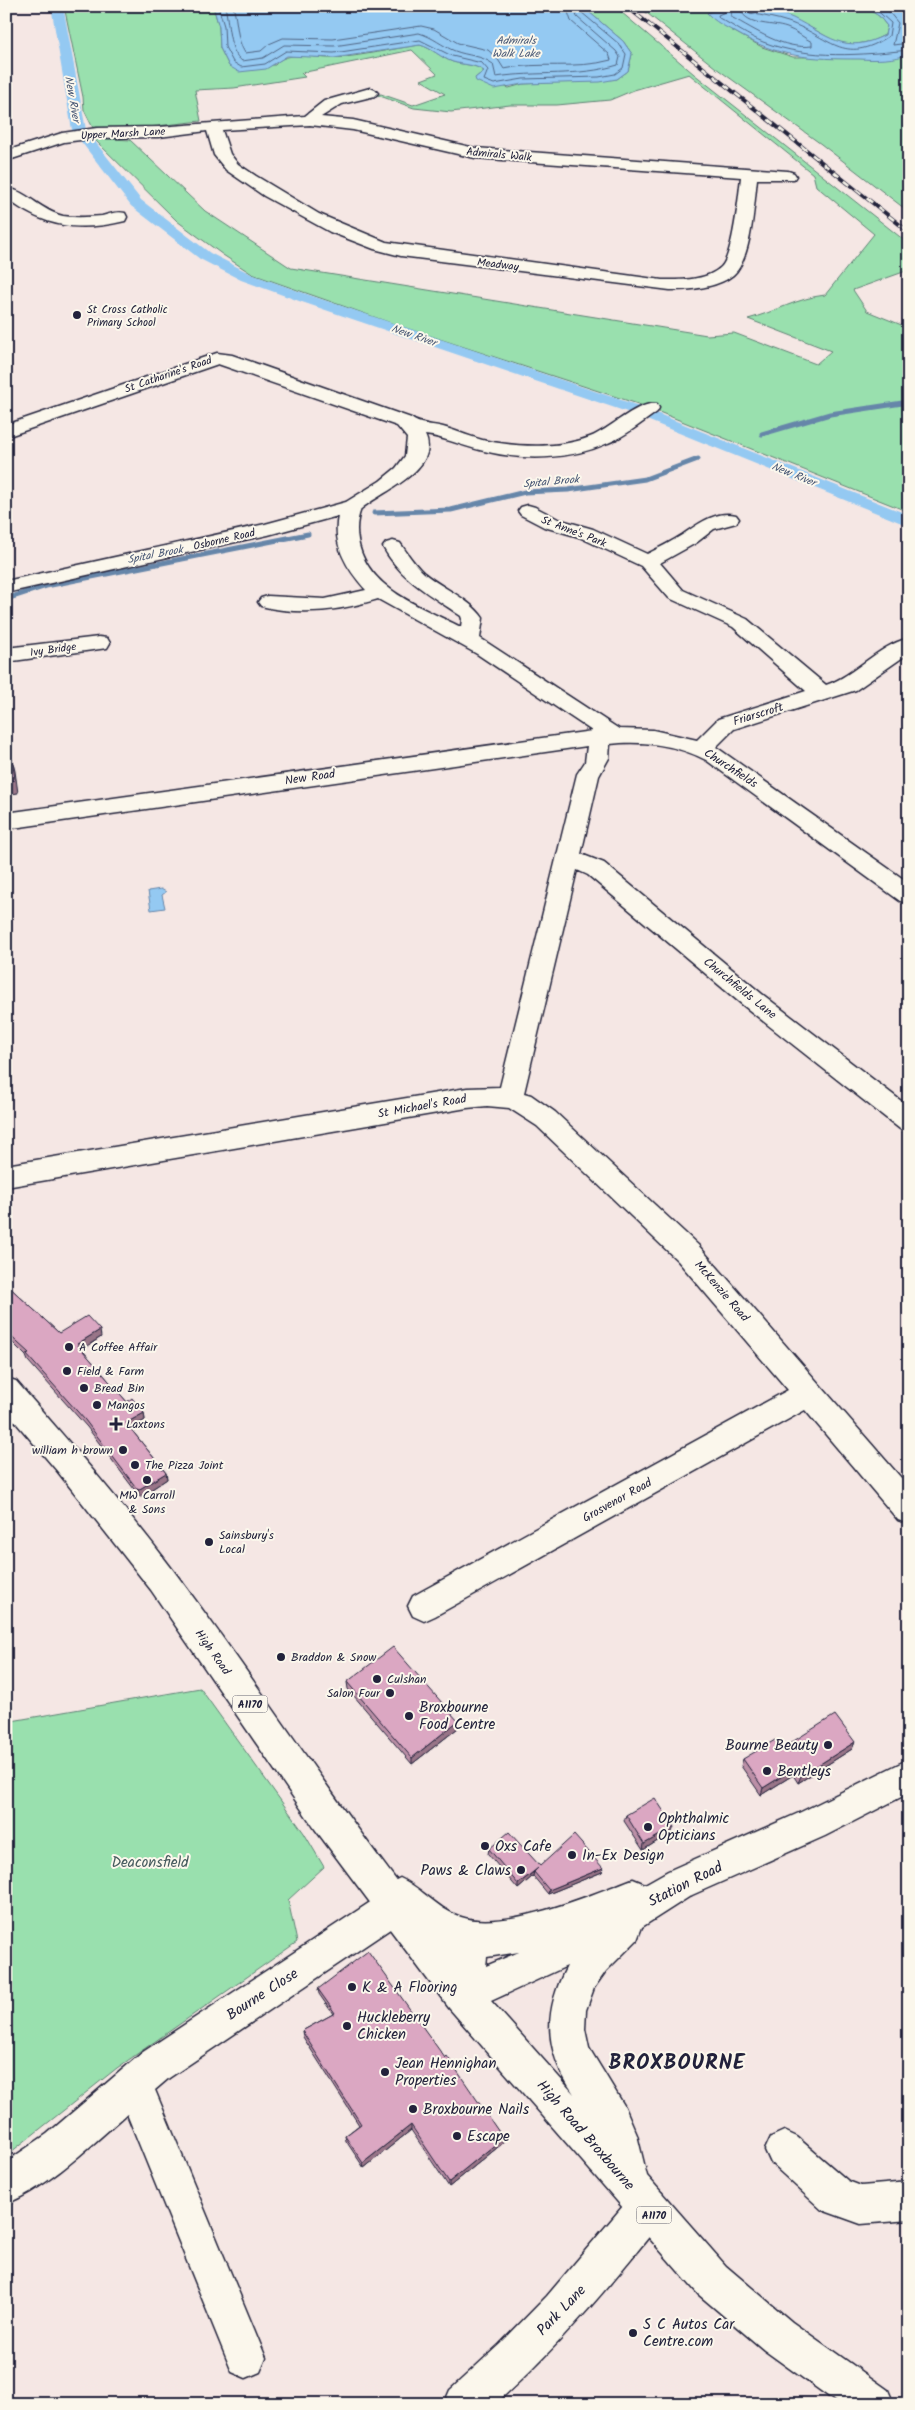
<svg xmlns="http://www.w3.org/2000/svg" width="915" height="2410" viewBox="0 0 915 2410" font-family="Kalam,sans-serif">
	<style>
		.green { fill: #99e0ae; stroke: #5e8174 }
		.water { fill: #94c9f2; stroke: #6686a9 }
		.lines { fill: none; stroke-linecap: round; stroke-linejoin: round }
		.shore { stroke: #506584; stroke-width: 1 }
		.stream { stroke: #6686a9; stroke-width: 5 }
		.canal { fill: #94c9f2; fill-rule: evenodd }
		.minor-casing { stroke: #22223b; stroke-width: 3 }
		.major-casing { stroke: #22223b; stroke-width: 3 }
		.minor { fill: #fbf7ec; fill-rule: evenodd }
		.major { fill: #fbf7ec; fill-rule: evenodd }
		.rail-casing { stroke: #22223b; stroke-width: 4 }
		.rail { stroke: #fbf7ec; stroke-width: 2.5; stroke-dasharray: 7; stroke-linecap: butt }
		.wall { fill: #bc90a7; stroke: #22223b }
		.shaded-wall { fill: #997588; stroke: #22223b }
		.building { fill: #dba7c2; stroke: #22223b }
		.poi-dot { fill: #22223b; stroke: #fbf7ec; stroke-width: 2 }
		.labels { text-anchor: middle; stroke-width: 4; stroke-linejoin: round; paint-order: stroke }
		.far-water-label { font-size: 11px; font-style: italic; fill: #445472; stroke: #fbf7ec }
		.far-street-label { font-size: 11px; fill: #22223b; stroke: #fbf7ec }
		.far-poi-label { font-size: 11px; fill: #22223b; stroke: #fbf7ec; text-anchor: start }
		.shield { fill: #fbf7ec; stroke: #636270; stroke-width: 1 }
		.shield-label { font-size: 11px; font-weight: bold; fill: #22223b }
		.street-label { font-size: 12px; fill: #22223b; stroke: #fbf7ec }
		.poi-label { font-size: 12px; fill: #22223b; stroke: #fbf7ec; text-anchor: start }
		.near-poi-label { font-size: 15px; fill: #22223b; stroke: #fbf7ec; text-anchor: start }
		.near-park-label { font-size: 15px; fill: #465b5e; stroke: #fbf7ec }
		.near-street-label { font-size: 15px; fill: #22223b; stroke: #fbf7ec }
		.near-district-label { font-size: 21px; font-weight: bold; letter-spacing: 1px; fill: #22223b; stroke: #fbf7ec }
	</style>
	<rect width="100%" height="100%" fill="#f5e7e4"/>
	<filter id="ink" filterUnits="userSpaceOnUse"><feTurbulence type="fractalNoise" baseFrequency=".02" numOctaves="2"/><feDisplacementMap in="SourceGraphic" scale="10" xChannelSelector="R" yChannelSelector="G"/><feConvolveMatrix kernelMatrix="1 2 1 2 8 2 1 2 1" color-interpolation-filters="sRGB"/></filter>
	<g filter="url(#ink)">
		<g class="green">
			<path d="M64,6H213L219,27L220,48L229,66L275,65C286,49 316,59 334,58C362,56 391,49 420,45C432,48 441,58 453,62C463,65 475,64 484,71L475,78L509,88L523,84L617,79L628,71L632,54L623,41L582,6H614L694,74L909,244V270L853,290L867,311L909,328V512L644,406L397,325L252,274L223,255L177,221L93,138L130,140L205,211L291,268L707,335L734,333L816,364L831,351L748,319C775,312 798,298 825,295L874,234L816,186L813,174L689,74L634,90L610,100L557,105H510L451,112L414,108L377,95L381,94L413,105L445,94L421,80L437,74L412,50L301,73L305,77L234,88L195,90L201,121L139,128H93L84,110L83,97Z"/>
			<path d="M638,6H863L879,16L887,26L885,35L872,41L853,45L836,42L808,26L731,30L762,47L793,57L903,56L909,54V212L821,144L716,68Z"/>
			<path d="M200,1688L304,1833L324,1867L288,1900L297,1942L117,2068L6,2156V1722Z"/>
		</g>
		<g class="water">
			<path d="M213,6H582L623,41L632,54L628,71L617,79L600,82L523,84L494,89L476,81L475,78L484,71C475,64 463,65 453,62C441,58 432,48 420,45L334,58L287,56L266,69L239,72L229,66L220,48L219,27Z"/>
			<path d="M863,6H909V54C895,60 875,60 860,59C810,59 779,58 735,32C724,26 715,22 707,13C732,3 768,7 793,18C828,35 844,56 885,35L887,26L879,16Z"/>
			<path d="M161,889L166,892L162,895L165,908L151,910L148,891Z"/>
		</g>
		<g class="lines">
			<g class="shore">
				<path d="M218,6L224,26L225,47L233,62L241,67L265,64L286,51L334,53L420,40L452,56L482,63L488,70L484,80L494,84L523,79L599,77L615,74L623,68L626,54L619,44L581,12L580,6"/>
				<path d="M225,6C229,22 228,51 242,61L263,58L284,45L334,46L419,33C433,37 442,46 455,51C468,56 481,55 493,64L496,77C536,71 579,77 618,65L620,57L616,51L577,17L573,6"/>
				<path d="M233,6C238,23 236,38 245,53L261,51L269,44L283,38L333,39L421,26L434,29L458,43L488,50L497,58L504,69C539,61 576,70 611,60L609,54L571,21L566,6"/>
				<path d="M726,6L725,12L718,15L719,18C734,26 748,36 763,42C811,60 860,55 909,50"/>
				<path d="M732,6L731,17C756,30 783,50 812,46V42C804,38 796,31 787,28C770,22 744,27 739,6"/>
				<path d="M746,6L750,13C763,16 776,18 788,22C830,36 843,67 889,36L891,23L872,6"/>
				<path d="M884,6L898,23L893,45L909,43"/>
			</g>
			<g class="stream">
				<path d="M762,434L830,414L909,402"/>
				<path d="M374,513L451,510L525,492L568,490L645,479L698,459"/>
				<path d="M6,599L46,586L308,534"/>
			</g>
			<path class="canal" d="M51,6H63L86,130L141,200L210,253L251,274L312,296L639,406L909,515V526L627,412L302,302L241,280L200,259L131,206L72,130Z"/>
			<g class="minor-casing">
				<g id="minor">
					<path d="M370,88L375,90L378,93L375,96L342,104L321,117L353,120L475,148L788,171L794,173L796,176L794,179H757C754,203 752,259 733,275C717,288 690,290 670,290L401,256L374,249L330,232L264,196L226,170L214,155L207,131L159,137L97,138L64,142L6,161V151L62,133L97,128L159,127L305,116L324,101ZM310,125L353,130L475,158L741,177C739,195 733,256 721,267C706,281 681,280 662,280L386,242L319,214L256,176L238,164L230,154L222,130Z"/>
					<path d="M11,189C28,193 42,211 63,216C76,218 89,217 102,216C110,214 117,211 125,213L127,217L125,221C78,232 45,228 6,198V190Z"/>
					<path d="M217,353L232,355L411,418C419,425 432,424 443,427C458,431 472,438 487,441C519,447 559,449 590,437C609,430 639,400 657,404L659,408L657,412C641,423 626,436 608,443C571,460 523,461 484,451C464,447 444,437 425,435C442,469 379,493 361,509C357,519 356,529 358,540C366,589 422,607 461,627L462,619L461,616C431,595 401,580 383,547L386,543L393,541L400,543C408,554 414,564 424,573C443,589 469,598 483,618L480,638L619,729L653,730L697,740L718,719L806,691L733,627L669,598L641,566L579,537L544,527L521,515L518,511L521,507L528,505L535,507L558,519L593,529L647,554C659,548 671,542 682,535C698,524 716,510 736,515L739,519L736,523L714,529L696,543L660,563L683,590L747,619L826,685C856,675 877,646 909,638V653L856,690L734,729L716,747L909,883V903L900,901L706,760C678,745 641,740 610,744L609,758L599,776L581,854L604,863L762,994L909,1107V1132L900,1129L744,1006L588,875L577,870L524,1093L531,1095L555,1112L698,1245L909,1487V1524L898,1520L805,1410L435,1616L424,1621L413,1616L408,1606L413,1596L788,1390L678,1261L537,1126L509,1108L487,1106L467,1108L6,1187V1165L467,1088L500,1087L577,774L585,762L587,746L6,829V813L592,731L477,654L378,599C340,611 300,616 261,606L258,602L261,598L268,596L325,599L366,590C347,569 332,545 338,516L268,535L6,593V581L265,524L346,502L380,481L396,468L405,456L407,438L397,426L218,364L6,437V425Z"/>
					<path d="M99,637L107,638L110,643L107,648L6,662V648Z"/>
					<path d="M393,1889L405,1895L411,1907L405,1919L169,2078L155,2090L266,2358L260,2372L246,2378L232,2372L127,2114C91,2145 50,2186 6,2204V2162L47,2134L143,2052L381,1895Z"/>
					<path d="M784,2131L797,2137L848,2181L861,2186L909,2182V2220L861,2224L822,2210L771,2163L765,2150L771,2137Z"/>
					<path d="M648,2188L662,2193L667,2207L662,2221C610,2285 557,2349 495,2404H444L450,2390L500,2344L547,2296L634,2193Z"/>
				</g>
			</g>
			<g class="major-casing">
				<path id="major" d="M6,1378L16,1381C70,1443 124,1505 173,1570C250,1672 319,1779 396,1880L400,1878C422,1888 437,1909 461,1917C505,1932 590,1895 633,1879L645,1884L668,1871L801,1812L909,1759V1793L825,1836L692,1895L642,1927L637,1940L606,1971L594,1988L586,2010L585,2029L589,2048L625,2107L637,2135L647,2176L726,2266L792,2322L888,2390L894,2404H839L764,2350L698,2294L449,2008L315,1829L151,1590L58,1472L6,1411ZM519,1952L486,1966L487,1957ZM567,1966C543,2013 544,2050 574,2094L491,2001Z"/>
			</g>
			<use href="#minor" class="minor"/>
			<use href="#major" class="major"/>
			<g class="rail-casing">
				<path id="rail" d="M626,6L909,232"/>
			</g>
			<use href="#rail" class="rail"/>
		</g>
		<g class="wall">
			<path d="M6,1284L59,1333L101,1337L82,1350L127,1402L144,1413L145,1420L130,1428L166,1473L167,1479L140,1497L87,1427L28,1361L26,1356L6,1336Z"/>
			<path d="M347,1682L458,1728L412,1764L348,1689Z"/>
			<path d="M855,1742L852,1749L798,1783L793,1775L761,1795L741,1766L743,1759L781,1749Z"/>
			<path d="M626,1815L672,1832L643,1850L624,1821Z"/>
			<path d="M489,1849L540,1866L603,1868L602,1872L548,1894L533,1876L518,1889L488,1854Z"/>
			<path d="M318,1989L445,2058L503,2138V2143L449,2187L411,2130L364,2168L346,2141L345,2136L359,2125L303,2037L302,2031L333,2014L319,1994Z"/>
		</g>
		<g class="shaded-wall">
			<path d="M12,759L15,771L18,793L6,795V782Z"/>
			<path d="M100,1330L101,1337L79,1351L77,1344Z"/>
			<path d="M144,1413L145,1420L128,1430L126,1423Z"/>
			<path d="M166,1473L167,1479L140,1497L138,1490Z"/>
			<path d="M458,1721V1728L412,1764V1758Z"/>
			<path d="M855,1742L852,1749L798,1783L801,1776Z"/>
			<path d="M795,1768L793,1775L761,1795L763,1788Z"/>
			<path d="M674,1827L672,1832L643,1850L644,1844Z"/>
			<path d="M603,1868L602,1872L548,1894L549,1890Z"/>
			<path d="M534,1872L533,1876L518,1889V1884Z"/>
			<path d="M411,2125V2130L364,2168L363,2163Z"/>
			<path d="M503,2138V2143L449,2187V2182Z"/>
		</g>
		<g class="building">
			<path d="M6,759H12L15,780L6,782Z"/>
			<path d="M6,1284L59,1333L87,1316L100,1330L77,1344L127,1402L132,1398L144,1413L126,1423L166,1473L138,1490L85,1420L26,1354L29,1353L6,1332Z"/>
			<path d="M393,1647L458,1721L412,1758L347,1682Z"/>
			<path d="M835,1715L855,1742L801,1776L795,1768L763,1788L743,1759L775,1740L781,1749Z"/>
			<path d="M655,1798L674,1827L644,1844L626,1815Z"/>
			<path d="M509,1832L540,1866L574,1835L603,1868L549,1890L534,1872L538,1868L518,1884L489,1849Z"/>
			<path d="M368,1951L445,2058L447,2056L503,2138L449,2182L411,2125L363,2163L345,2136L361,2124L302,2031L335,2013L318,1989Z"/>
		</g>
	</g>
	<g class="poi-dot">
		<circle cx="77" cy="315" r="5"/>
		<circle cx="69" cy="1347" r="5"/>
		<circle cx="67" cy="1371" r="5"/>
		<circle cx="84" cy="1388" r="5"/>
		<circle cx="97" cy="1405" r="5"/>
		<path d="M113.5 1416.5h5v5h5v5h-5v5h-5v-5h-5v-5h5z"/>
		<circle cx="123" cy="1450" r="5"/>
		<circle cx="135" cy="1465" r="5"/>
		<circle cx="147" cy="1480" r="5"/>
		<circle cx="209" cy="1542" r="5"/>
		<circle cx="281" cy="1657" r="5"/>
		<circle cx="377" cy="1679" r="5"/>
		<circle cx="390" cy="1693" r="5"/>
		<circle cx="409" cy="1716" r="5"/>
		<circle cx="828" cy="1745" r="5"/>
		<circle cx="767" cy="1771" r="5"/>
		<circle cx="648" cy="1827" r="5"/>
		<circle cx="485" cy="1846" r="5"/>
		<circle cx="572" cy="1855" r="5"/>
		<circle cx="521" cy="1870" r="5"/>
		<circle cx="352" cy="1987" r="5"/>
		<circle cx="347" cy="2026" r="5"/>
		<circle cx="385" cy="2072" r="5"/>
		<circle cx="413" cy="2109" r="5"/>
		<circle cx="457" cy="2136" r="5"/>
		<circle cx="633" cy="2333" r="5"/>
	</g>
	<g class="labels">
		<g class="far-water-label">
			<text x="516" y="44">Admirals<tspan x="516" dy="13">Walk Lake</tspan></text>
			<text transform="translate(73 99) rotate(80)" y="4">New River</text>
			<text transform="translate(414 335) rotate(19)" y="4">New River</text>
			<text transform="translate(794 474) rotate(22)" y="4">New River</text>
			<text transform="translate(551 481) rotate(-5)" y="4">Spital Brook</text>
			<text transform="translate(155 554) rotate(-11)" y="4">Spital Brook</text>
		</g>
		<g class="far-street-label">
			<text transform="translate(123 133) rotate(-3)" y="4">Upper Marsh Lane</text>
			<text transform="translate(499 154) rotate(5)" y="4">Admirals Walk</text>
			<text transform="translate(498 264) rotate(7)" y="4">Meadway</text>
			<text transform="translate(168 374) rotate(-19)" y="4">St Catharine's Road</text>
			<text transform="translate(574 531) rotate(21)" y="4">St Anne's Park</text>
			<text transform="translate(224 539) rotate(-13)" y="4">Osborne Road</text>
			<text transform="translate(53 649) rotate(-8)" y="4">Ivy Bridge</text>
		</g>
		<g class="far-poi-label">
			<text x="87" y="313">St Cross Catholic<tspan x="87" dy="13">Primary School</tspan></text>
		</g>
		<g class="shield">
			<rect x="232.5" y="1695.5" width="35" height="17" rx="4"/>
			<rect x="636.5" y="2206.5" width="35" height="17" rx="4"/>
		</g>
		<g class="shield-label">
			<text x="250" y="1708">A1170</text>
			<text x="654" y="2219">A1170</text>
		</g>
		<g class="street-label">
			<text transform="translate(758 714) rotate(-17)" y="4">Friarscroft</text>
			<text transform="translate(731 768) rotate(33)" y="4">Churchfields</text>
			<text transform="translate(310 777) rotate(-8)" y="4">New Road</text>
			<text transform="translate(740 988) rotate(39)" y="4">Churchfields Lane</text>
			<text transform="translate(422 1106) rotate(-10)" y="4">St Michael's Road</text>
			<text transform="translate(722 1291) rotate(49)" y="4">McKenzie Road</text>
			<text transform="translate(617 1500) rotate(-29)" y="4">Grosvenor Road</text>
			<text transform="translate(213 1652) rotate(55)" y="4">High Road</text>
		</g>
		<g class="poi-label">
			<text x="79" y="1351">A Coffee Affair</text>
			<text x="77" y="1375">Field &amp; Farm</text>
			<text x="94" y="1392">Bread Bin</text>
			<text x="107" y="1409">Mangos</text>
			<text x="126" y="1428">Laxtons</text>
			<text x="113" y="1454" text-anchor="end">william h brown</text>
			<text x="145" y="1469">The Pizza Joint</text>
			<text x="147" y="1499" text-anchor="middle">MW Carroll<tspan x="147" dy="14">&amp; Sons</tspan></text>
			<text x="219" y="1539">Sainsbury's<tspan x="219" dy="14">Local</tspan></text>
			<text x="291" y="1661">Braddon &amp; Snow</text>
			<text x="387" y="1683">Culshan</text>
			<text x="380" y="1697" text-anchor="end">Salon Four</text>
		</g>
		<g class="near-poi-label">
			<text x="419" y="1712">Broxbourne<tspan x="419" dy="17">Food Centre</tspan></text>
			<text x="818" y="1750" text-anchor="end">Bourne Beauty</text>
			<text x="777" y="1776">Bentleys</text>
			<text x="658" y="1823">Ophthalmic<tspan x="658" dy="17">Opticians</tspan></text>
			<text x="495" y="1851">Oxs Cafe</text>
			<text x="582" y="1860">In-Ex Design</text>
			<text x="511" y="1875" text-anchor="end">Paws &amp; Claws</text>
			<text x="362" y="1992">K &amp; A Flooring</text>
			<text x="357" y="2022">Huckleberry<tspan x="357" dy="17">Chicken</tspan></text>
			<text x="395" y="2068">Jean Hennighan<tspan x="395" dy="17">Properties</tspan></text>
			<text x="423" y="2114">Broxbourne Nails</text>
			<text x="467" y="2141">Escape</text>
			<text x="643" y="2329">S C Autos Car<tspan x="643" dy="17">Centre.com</tspan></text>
		</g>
		<g class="near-park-label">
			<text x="150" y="1867">Deaconsfield</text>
		</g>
		<g class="near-street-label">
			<text transform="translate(685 1884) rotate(-27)" y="5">Station Road</text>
			<text transform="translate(262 1994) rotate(-33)" y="5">Bourne Close</text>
			<text transform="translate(586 2135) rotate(49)" y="5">High Road Broxbourne</text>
			<text transform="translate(561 2310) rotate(-46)" y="5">Park Lane</text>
		</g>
		<g class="near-district-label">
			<text x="677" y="2069">BROXBOURNE</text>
		</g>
	</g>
	<rect width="915" height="2410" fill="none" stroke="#fbf7ec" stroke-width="25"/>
	<rect x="12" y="12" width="890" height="2385" fill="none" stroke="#22223b" stroke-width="2" filter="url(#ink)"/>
</svg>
